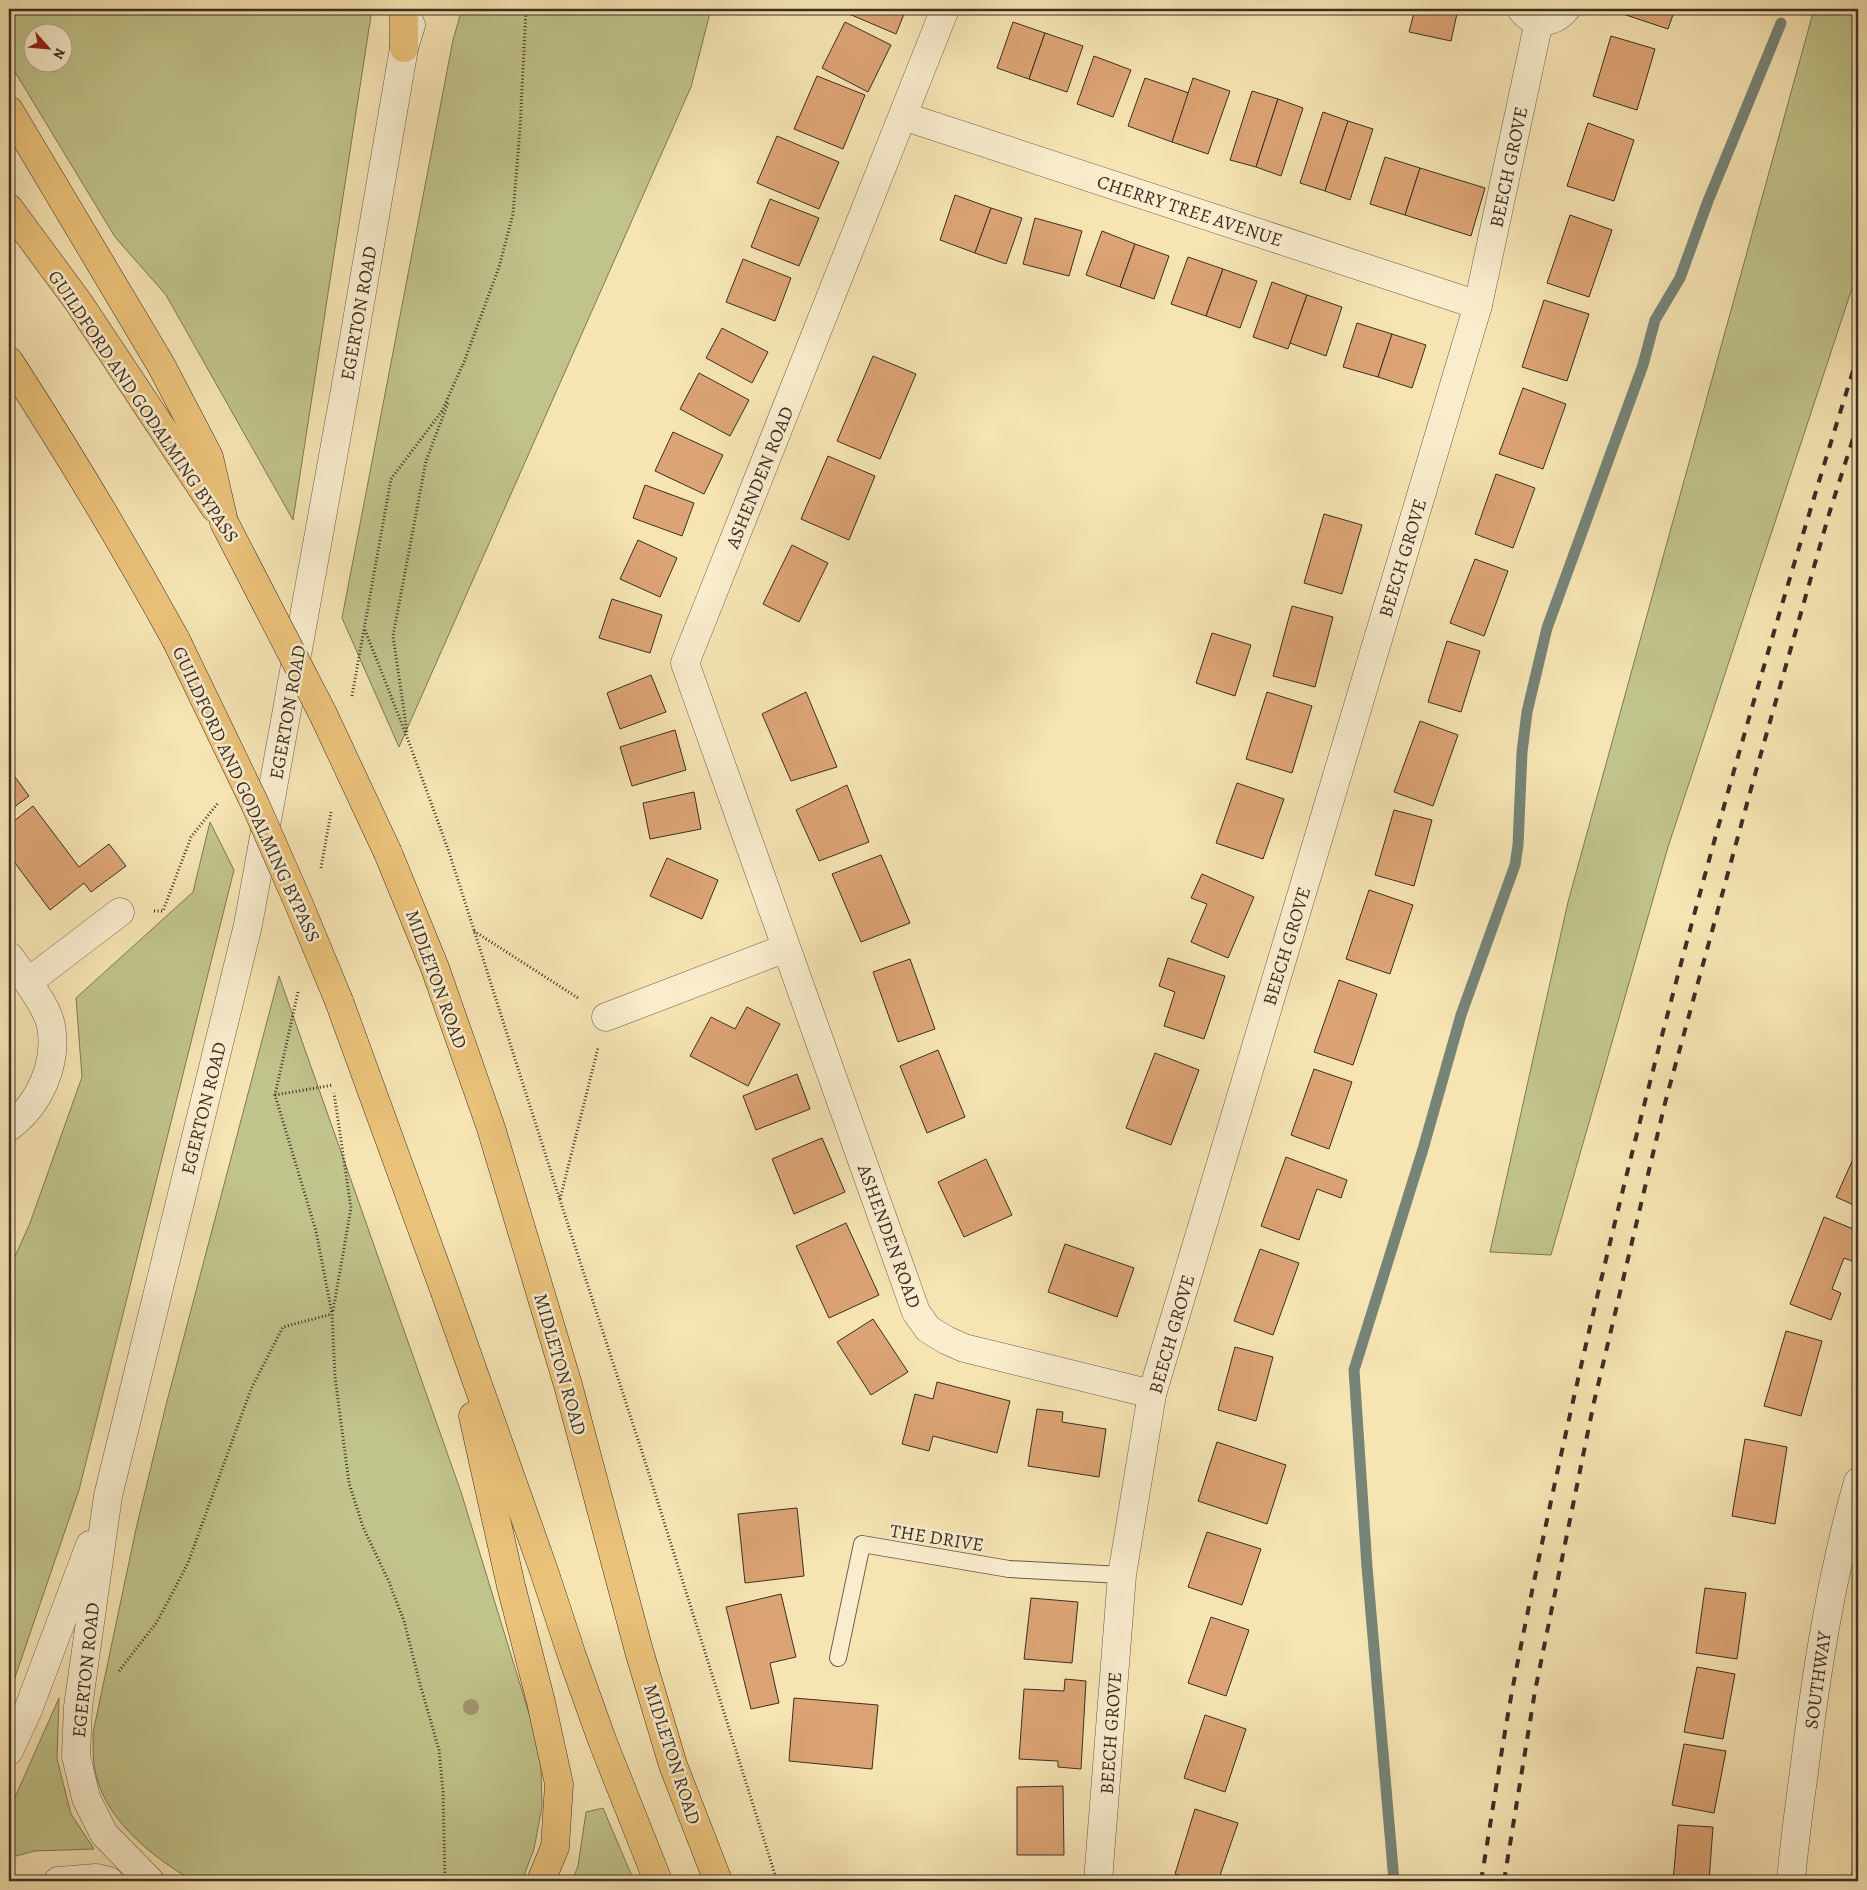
<svg xmlns="http://www.w3.org/2000/svg" width="1867" height="1890" viewBox="0 0 1867 1890" font-family="Alegreya,serif">
	<style>
		.green { fill: #c0c38a; stroke: #7e7858; fill-rule: evenodd }
		.lines { fill: none; stroke-linecap: round; stroke-linejoin: round }
		.stream { stroke: #768478; stroke-width: 11 }
		.building { fill: #dca474; stroke: #3b2e26 }
		.service-casing { stroke: #6a5c49; stroke-width: 18 }
		.minor-casing { stroke: #6a5c49; stroke-width: 29 }
		.tertiary-casing { stroke: #6a5c49; stroke-width: 29 }
		.trunk-casing { stroke: #3b2e26; stroke-width: 29 }
		.path { stroke: #3b2e26; stroke-width: 3; stroke-dasharray: 1 2.5; stroke-linecap: butt }
		.service { stroke: #f9edce; stroke-width: 16 }
		.minor { stroke: #f9edce; stroke-width: 28 }
		.tertiary { stroke: #f9edce; stroke-width: 28 }
		.trunk { stroke: #ebc27a; stroke-width: 28 }
		.rail { stroke: #3b2e26; stroke-width: 4; stroke-dasharray: 9 9; stroke-linecap: butt }
		.trunk-bridge-casing { stroke: #3b2e26; stroke-width: 29; stroke-linecap: butt }
		.trunk-bridge { stroke: #ebc27a; stroke-width: 28 }
		.tree { fill: #a19473 }
		.labels { text-anchor: middle; stroke-width: 5; stroke-linejoin: round; paint-order: stroke }
		.street-label { font-size: 19px; fill: #3b2e26; stroke: #f9edce }
	</style>
	<rect width="100%" height="100%" fill="#f6e4b3"/>
	<filter id="stains"><feTurbulence type="fractalNoise" baseFrequency=".004" numOctaves="4"/><feColorMatrix values="0 0 0 0 .2 0 0 0 0 .09 0 0 0 0 .02 0 0 0 .5 -.17"/></filter>
	<radialGradient id="worn" r=".72"><stop offset=".6" stop-color="#630" stop-opacity="0"/><stop offset="1" stop-color="#630" stop-opacity=".3"/></radialGradient>
	<g class="green">
		<path d="M9,9H372L293,520L166,295L115,237L9,62ZM62,32V62H32V32Z"/>
		<path d="M462,9H711L691,87L399,747L342,618L453,40Z"/>
		<path d="M1814,9H1858V270L1668,847L1551,1255L1490,1252L1568,902Z"/>
		<path d="M210,822L234,870L79,1490L9,1695V1270L30,1223L82,1077L76,998L193,892Z"/>
		<path d="M279,976L461,1492L531,1720L541,1767L542,1807L534,1849L522,1881H193C150,1855 101,1818 94,1764C93,1754 93,1743 93,1733L136,1529L166,1405Z"/>
		<path d="M59,1698L57,1759L71,1814L94,1849L34,1851L9,1858V1811Z"/>
		<path d="M603,1808L634,1881H572L578,1866L586,1812Z"/>
	</g>
	<g class="lines">
		<path class="stream" d="M1394,1881L1367,1567L1354,1370L1423,1149L1461,1015L1515,865L1518,845L1522,752L1527,712L1547,628L1643,365L1655,320L1680,278L1708,201L1781,23"/>
	</g>
	<g class="building">
		<path d="M843,9H906L896,34L842,11Z"/>
		<path d="M1415,9H1458L1451,41L1409,32Z"/>
		<path d="M1622,9H1675L1668,29L1620,13Z"/>
		<path d="M845,22L891,45L868,92L822,68Z"/>
		<path d="M1013,22L1045,33L1029,79L997,68Z"/>
		<path d="M1045,33L1083,46L1067,92L1029,79Z"/>
		<path d="M1611,36L1655,49L1637,110L1593,96Z"/>
		<path d="M1094,56L1131,70L1113,117L1077,104Z"/>
		<path d="M817,76L865,95L843,149L794,129Z"/>
		<path d="M1145,78L1189,93L1172,142L1128,126Z"/>
		<path d="M1193,78L1230,91L1208,154L1172,142Z"/>
		<path d="M1252,91L1278,99L1256,167L1230,160Z"/>
		<path d="M1278,99L1303,108L1281,176L1256,167Z"/>
		<path d="M1323,112L1348,121L1325,191L1300,183Z"/>
		<path d="M1348,121L1373,129L1350,200L1325,191Z"/>
		<path d="M1588,123L1634,140L1614,201L1567,186Z"/>
		<path d="M777,136L839,162L819,209L757,183Z"/>
		<path d="M1385,157L1420,168L1405,215L1370,204Z"/>
		<path d="M1420,168L1485,188L1471,236L1405,215Z"/>
		<path d="M955,195L991,208L975,253L940,240Z"/>
		<path d="M770,199L819,218L799,266L751,247Z"/>
		<path d="M991,208L1022,218L1006,264L975,253Z"/>
		<path d="M1570,215L1612,230L1589,297L1547,283Z"/>
		<path d="M1035,218L1082,231L1069,276L1023,264Z"/>
		<path d="M1102,231L1135,244L1120,287L1086,275Z"/>
		<path d="M1135,244L1169,256L1154,299L1120,287Z"/>
		<path d="M1188,257L1223,269L1206,316L1171,304Z"/>
		<path d="M743,259L791,278L775,321L726,302Z"/>
		<path d="M1223,269L1257,281L1240,328L1206,316Z"/>
		<path d="M1272,282L1307,295L1288,349L1253,337Z"/>
		<path d="M1307,295L1342,307L1326,356L1290,343Z"/>
		<path d="M1544,300L1589,314L1567,381L1522,367Z"/>
		<path d="M1357,323L1392,334L1378,377L1343,367Z"/>
		<path d="M722,328L768,352L752,383L706,358Z"/>
		<path d="M1392,334L1426,345L1412,388L1378,377Z"/>
		<path d="M873,356L916,374L880,459L837,441Z"/>
		<path d="M699,373L749,400L730,436L680,409Z"/>
		<path d="M1523,388L1566,404L1543,469L1499,454Z"/>
		<path d="M673,432L723,455L704,494L655,471Z"/>
		<path d="M828,456L875,476L849,540L801,519Z"/>
		<path d="M1496,474L1535,488L1513,548L1475,534Z"/>
		<path d="M645,485L694,503L682,536L633,518Z"/>
		<path d="M1324,514L1362,525L1342,594L1304,583Z"/>
		<path d="M638,540L677,558L660,597L620,579Z"/>
		<path d="M792,545L828,563L799,622L763,604Z"/>
		<path d="M1475,559L1508,571L1484,636L1450,623Z"/>
		<path d="M612,599L662,615L650,653L599,638Z"/>
		<path d="M1292,606L1333,617L1315,687L1273,676Z"/>
		<path d="M1212,633L1251,645L1235,696L1196,683Z"/>
		<path d="M1447,641L1480,651L1461,712L1428,702Z"/>
		<path d="M651,675L666,712L620,729L607,693Z"/>
		<path d="M806,692L837,767L791,781L762,714Z"/>
		<path d="M1267,692L1312,706L1292,773L1246,759Z"/>
		<path d="M1420,721L1458,735L1433,806L1394,792Z"/>
		<path d="M675,730L686,770L632,786L620,747Z"/>
		<path d="M9,769L29,796L9,811Z"/>
		<path d="M1237,783L1284,799L1263,859L1216,843Z"/>
		<path d="M847,785L869,842L819,861L796,810Z"/>
		<path d="M694,792L701,829L650,839L643,803Z"/>
		<path d="M33,806L79,867L109,844L126,866L91,892L84,883L50,910L9,855V825Z"/>
		<path d="M1394,810L1432,820L1414,886L1375,875Z"/>
		<path d="M881,855L910,923L861,942L832,874Z"/>
		<path d="M667,858L718,880L702,919L650,896Z"/>
		<path d="M1202,874L1254,897L1228,958L1191,942L1207,904L1191,898Z"/>
		<path d="M1369,890L1413,905L1390,974L1346,959Z"/>
		<path d="M1168,958L1225,976L1204,1039L1164,1026L1175,992L1159,986Z"/>
		<path d="M910,959L935,1029L898,1042L873,972Z"/>
		<path d="M1339,980L1377,994L1353,1065L1314,1052Z"/>
		<path d="M747,1007L780,1024L748,1086L690,1056L711,1017L735,1029Z"/>
		<path d="M938,1050L965,1117L927,1133L900,1066Z"/>
		<path d="M1155,1053L1199,1070L1171,1145L1126,1128Z"/>
		<path d="M1314,1069L1352,1082L1329,1149L1291,1135Z"/>
		<path d="M797,1074L810,1109L756,1130L743,1096Z"/>
		<path d="M822,1138L845,1192L794,1214L772,1159Z"/>
		<path d="M1858,1148V1207L1836,1197Z"/>
		<path d="M1286,1157L1347,1180L1341,1198L1317,1189L1299,1240L1261,1226Z"/>
		<path d="M986,1159L1012,1215L964,1237L938,1182Z"/>
		<path d="M1824,1217L1858,1231V1245L1852,1261L1844,1258L1832,1289L1841,1293L1831,1320L1790,1304Z"/>
		<path d="M846,1223L879,1295L829,1318L796,1246Z"/>
		<path d="M1065,1244L1134,1268L1117,1317L1048,1292Z"/>
		<path d="M1260,1249L1299,1263L1273,1335L1234,1321Z"/>
		<path d="M873,1319L908,1372L871,1395L837,1342Z"/>
		<path d="M1786,1331L1822,1341L1801,1416L1764,1406Z"/>
		<path d="M1235,1347L1273,1357L1256,1421L1218,1410Z"/>
		<path d="M937,1382L1010,1401L997,1453L933,1436L929,1451L902,1444L915,1394L933,1399Z"/>
		<path d="M1037,1409L1063,1412L1062,1422L1106,1429L1099,1477L1028,1466Z"/>
		<path d="M1745,1439L1787,1447L1775,1524L1732,1516Z"/>
		<path d="M1217,1442L1286,1465L1267,1524L1198,1501Z"/>
		<path d="M797,1508L804,1576L745,1583L738,1514Z"/>
		<path d="M1207,1532L1261,1549L1242,1605L1188,1587Z"/>
		<path d="M1705,1588L1746,1593L1737,1659L1696,1653Z"/>
		<path d="M781,1594L796,1657L770,1663L779,1703L751,1709L726,1607Z"/>
		<path d="M1031,1598L1078,1602L1072,1663L1024,1659Z"/>
		<path d="M1211,1617L1249,1630L1226,1696L1188,1683Z"/>
		<path d="M1697,1667L1735,1674L1723,1739L1684,1732Z"/>
		<path d="M1065,1679L1086,1681L1081,1769L1058,1767V1761L1019,1759L1024,1689L1064,1691Z"/>
		<path d="M794,1698L878,1705L872,1769L789,1761Z"/>
		<path d="M1205,1715L1246,1729L1225,1792L1184,1778Z"/>
		<path d="M1684,1744L1726,1751L1714,1813L1672,1805Z"/>
		<path d="M1063,1786L1064,1855H1017V1787Z"/>
		<path d="M1195,1809L1238,1823L1218,1881H1199L1175,1874Z"/>
		<path d="M1678,1825L1713,1827L1709,1881H1673Z"/>
		<path d="M1858,1827V1881H1851Z"/>
		<path d="M968,1876L1019,1878V1881H968Z"/>
	</g>
	<g class="lines">
		<g class="service-casing">
			<path id="service" d="M838,1658L862,1544L1009,1569L1122,1575"/>
		</g>
		<g class="minor-casing">
			<g id="minor">
				<path d="M945,9L685,663L916,1312L928,1329L946,1340L964,1348L1152,1394"/>
				<path d="M1521,9C1533,26 1553,24 1566,9"/>
				<path d="M903,116L1478,305"/>
				<path d="M9,956L28,982L120,912"/>
				<path d="M606,1017L786,948"/>
				<path d="M9,1127C39,1105 58,1064 51,1026C48,1011 37,995 28,982"/>
				<path d="M1098,1881L1122,1575L1152,1394L1478,305L1539,21"/>
			</g>
		</g>
		<g class="tertiary-casing">
			<g id="tertiary">
				<path d="M9,1751L28,1710L90,1545"/>
				<path d="M58,1881L96,1878L109,1881"/>
				<path d="M150,1881L104,1834L86,1798L76,1756L78,1707L108,1496L248,925L345,390L404,48L411,25"/>
				<path d="M1791,1881C1794,1845 1799,1808 1804,1772C1816,1674 1831,1577 1858,1482"/>
			</g>
		</g>
		<g class="trunk-casing">
			<g id="trunk">
				<path d="M404,9V48"/>
				<path d="M9,110L161,365L209,457L224,522"/>
				<path d="M9,208L79,303L215,508"/>
				<path d="M9,361C68,452 124,545 176,640"/>
				<path d="M388,853L435,968L491,1128L568,1385L639,1651L673,1765L718,1881"/>
				<path d="M339,1001L445,1292L544,1571L572,1656L602,1740L658,1881"/>
				<path d="M473,1416L511,1586L541,1702L559,1784L555,1847L541,1881"/>
			</g>
		</g>
		<g class="path">
			<path d="M463,365L499,267L513,214L520,129L526,9"/>
			<path d="M365,630L407,737L449,852L560,1200L643,1455L777,1881"/>
			<path d="M352,696L391,479L442,411L463,364"/>
			<path d="M407,732L393,636L426,461L448,403"/>
			<path d="M321,868L331,812"/>
			<path d="M154,911H163L191,837L218,803"/>
			<path d="M474,931L578,998"/>
			<path d="M298,992L275,1095L316,1231L332,1314L335,1377L349,1483L363,1527L389,1582L404,1621L420,1684L439,1750L443,1792L445,1881"/>
			<path d="M275,1095L333,1085"/>
			<path d="M560,1199L598,1048"/>
			<path d="M333,1311L351,1208L334,1093"/>
			<path d="M119,1671L157,1622L188,1563L251,1389L283,1327L332,1314"/>
		</g>
		<use href="#service" class="service"/>
		<use href="#minor" class="minor"/>
		<use href="#tertiary" class="tertiary"/>
		<use href="#trunk" class="trunk"/>
		<g class="rail">
			<path d="M1481,1881C1492,1816 1501,1751 1513,1686C1601,1236 1721,793 1858,355"/>
			<path d="M1504,1881L1535,1691L1594,1402L1665,1103L1754,778L1829,514L1858,423"/>
		</g>
		<g class="trunk-bridge-casing">
			<g id="trunk-bridge">
				<path d="M224,522L323,714L388,853"/>
				<path d="M176,640L255,804L298,902L339,1001"/>
			</g>
		</g>
		<use href="#trunk-bridge" class="trunk-bridge"/>
	</g>
	<circle class="tree" cx="471" cy="1707" r="8"/>
	<g class="labels">
		<g class="street-label">
			<text transform="translate(1508 167) rotate(-78)" y="7">BEECH GROVE</text>
			<text transform="translate(1190 210) rotate(18)" y="7">CHERRY TREE AVENUE</text>
			<text transform="translate(358 313) rotate(-80)" y="7">EGERTON ROAD</text>
			<text transform="translate(144 406) rotate(56)" y="7">GUILDFORD AND GODALMING BYPASS</text>
			<text transform="translate(759 477) rotate(-68)" y="7">ASHENDEN ROAD</text>
			<text transform="translate(1402 558) rotate(-73)" y="7">BEECH GROVE</text>
			<text transform="translate(287 712) rotate(-80)" y="7">EGERTON ROAD</text>
			<text transform="translate(247 794) rotate(65)" y="7">GUILDFORD AND GODALMING BYPASS</text>
			<text transform="translate(1286 946) rotate(-73)" y="7">BEECH GROVE</text>
			<text transform="translate(437 979) rotate(70)" y="7">MIDLETON ROAD</text>
			<text transform="translate(203 1108) rotate(-76)" y="7">EGERTON ROAD</text>
			<text transform="translate(890 1236) rotate(70)" y="7">ASHENDEN ROAD</text>
			<text transform="translate(1171 1334) rotate(-74)" y="7">BEECH GROVE</text>
			<text transform="translate(561 1364) rotate(74)" y="7">MIDLETON ROAD</text>
			<text transform="translate(937 1537) rotate(9)" y="7">THE DRIVE</text>
			<text transform="translate(85 1670) rotate(-84)" y="7">EGERTON ROAD</text>
			<text transform="translate(1817 1680) rotate(-82)" y="7">SOUTHWAY</text>
			<text transform="translate(1110 1733) rotate(-86)" y="7">BEECH GROVE</text>
			<text transform="translate(673 1754) rotate(72)" y="7">MIDLETON ROAD</text>
		</g>
	</g>
	<rect width="1867" height="1890" fill="none" stroke="#f6e4b3" stroke-width="30"/>
	<rect x="10" y="10" width="1847" height="1870" fill="none" stroke="#3b2e26" stroke-width="2.5"/>
	<rect x="15" y="15" width="1837" height="1860" fill="none" stroke="#3b2e26"/>
	<g transform="translate(48 48) rotate(117)"><circle r="24" fill="#f9edce" stroke="#ada18b"/>
	<path d="M0-4L9 19L0 12L-9 19Z" fill="#8f2418"/>
	<text y="-8" font-size="14" font-weight="bold" text-anchor="middle" fill="#3b2e26">N</text>
	</g>
	<rect width="100%" height="100%" filter="url(#stains)"/>
	<rect width="100%" height="100%" fill="url(#worn)"/>
</svg>
